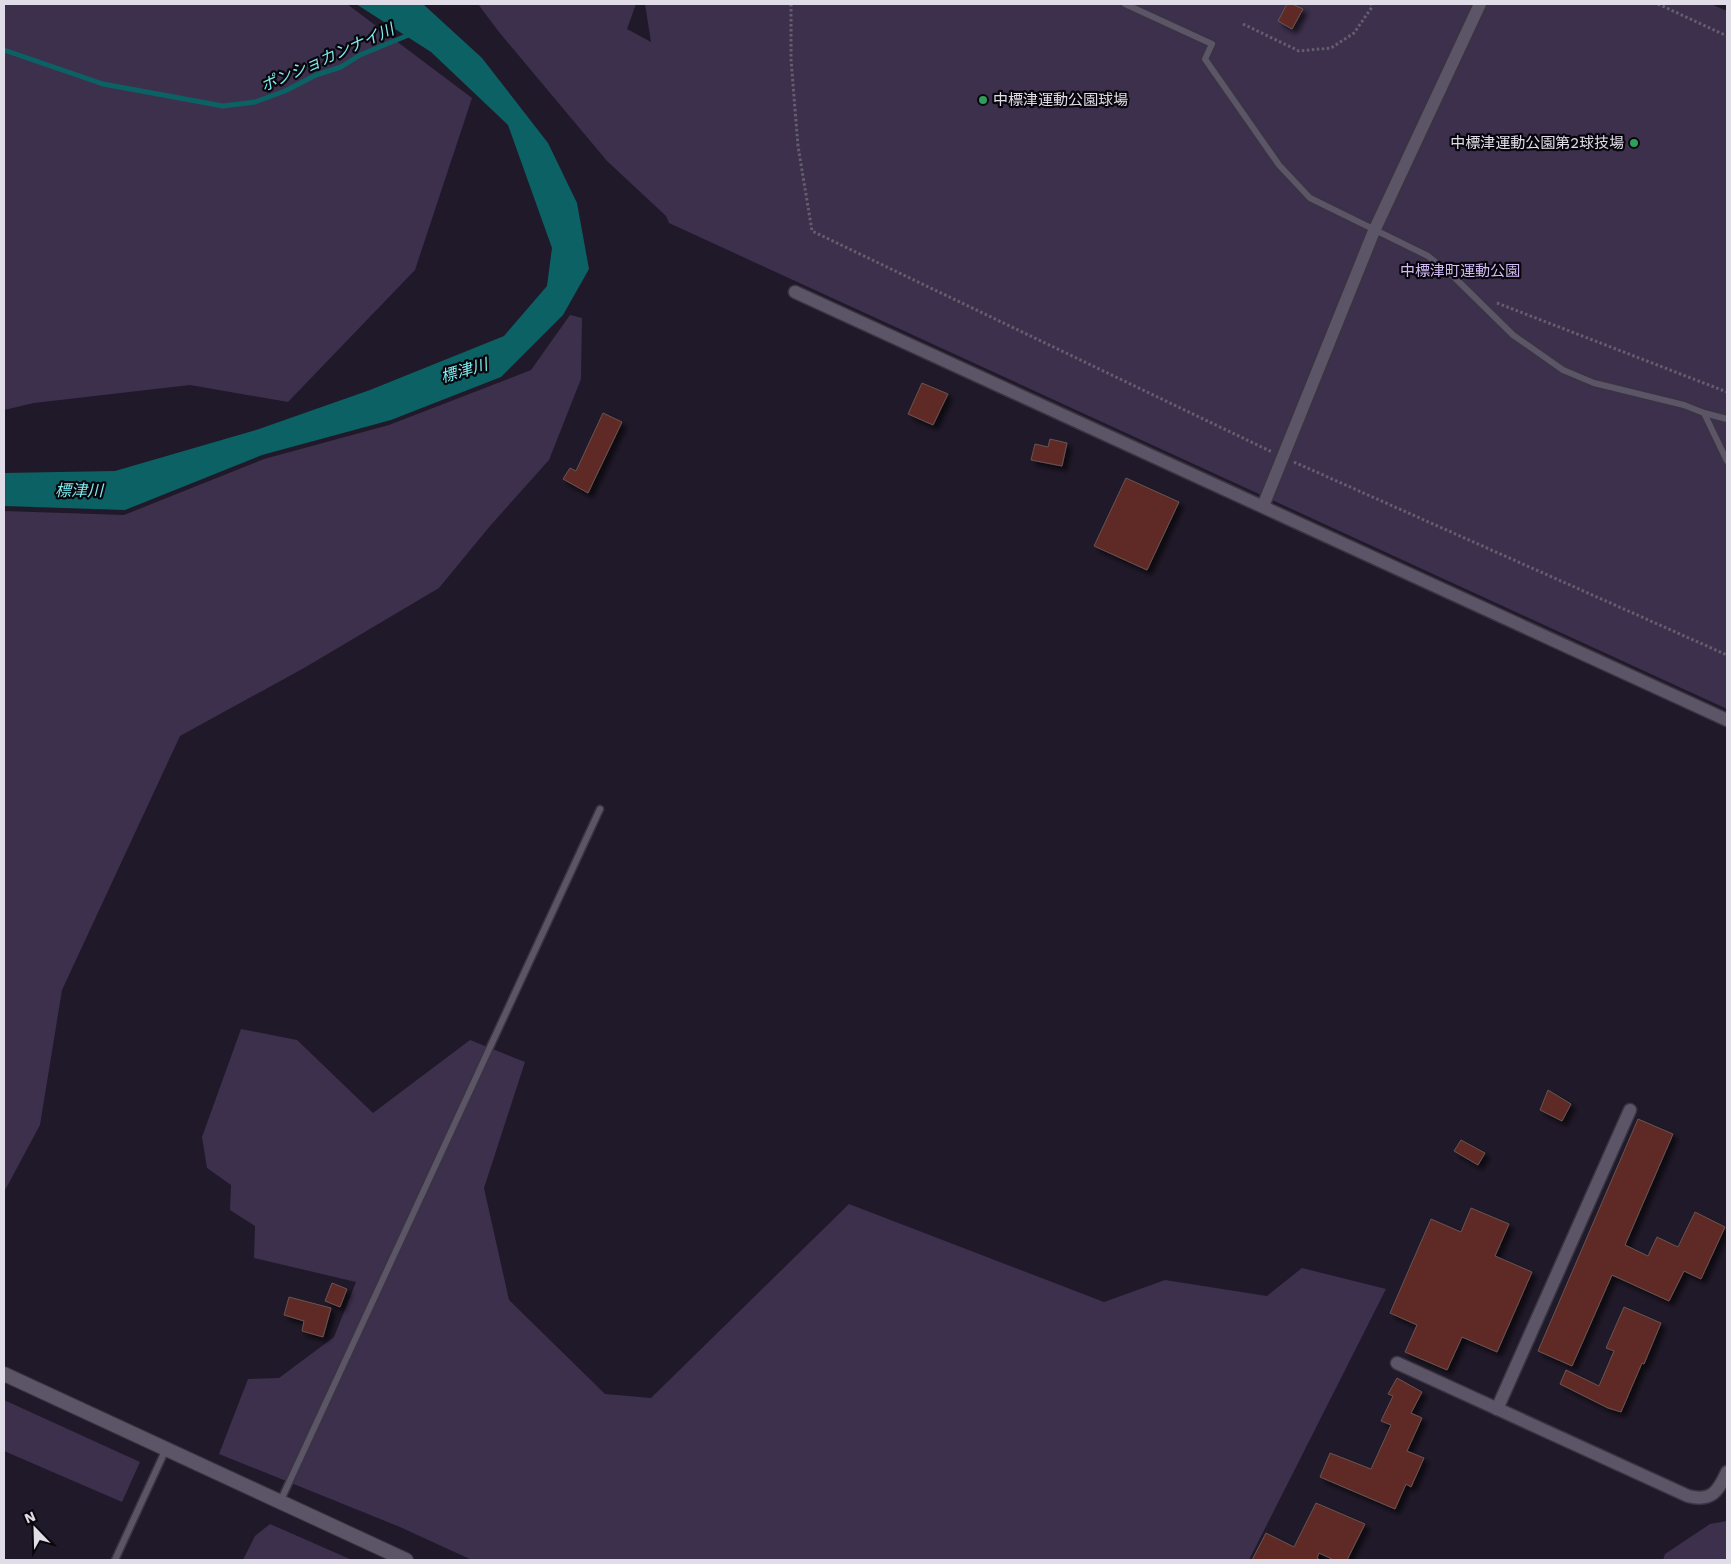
<svg xmlns="http://www.w3.org/2000/svg" width="1731" height="1564" viewBox="0 0 1731 1564" font-family="'Work Sans','Noto Sans JP',sans-serif">
	<style>
		.green { fill: #3c304d }
		.water { fill: #0c6164 }
		.lines { fill: none; stroke-linecap: round; stroke-linejoin: round }
		.stream { stroke: #0c6164; stroke-width: 5 }
		.building { fill: #5e2c28; stroke: #6a5350; filter: url(#shadow) }
		.service-casing { stroke: #393540; stroke-width: 9 }
		.minor-casing { stroke: #393540; stroke-width: 15 }
		.tertiary-casing { stroke: #393540; stroke-width: 16 }
		.path { stroke: #645f6d; stroke-width: 3; stroke-dasharray: 2.5 2.5; stroke-linecap: butt }
		.service { stroke: #5c5568; stroke-width: 6 }
		.minor { stroke: #5c5568; stroke-width: 12 }
		.tertiary { stroke: #5c5568; stroke-width: 14 }
		.leisure-dot { fill: #2e9e5b; stroke: #08060c; stroke-width: 2 }
		.labels { text-anchor: middle; stroke-width: 4.5; stroke-linejoin: round; paint-order: stroke }
		.poi-label { font-size: 15px; fill: #e1dde8; stroke: #08060c; text-anchor: start }
		.park-label { font-size: 15px; fill: #d3bcf5; stroke: #08060c }
		.water-label { font-size: 16px; font-style: italic; fill: #7deef1; stroke: #08060c }
	</style>
	<defs>
		<filter id="shadow"><feDropShadow dx="4.5" dy="4.5" stdDeviation="2.5" flood-color="#0009"/></filter>
	</defs>
	<rect width="100%" height="100%" fill="#201929"/>
	<g class="green">
		<path d="M4,4H347L472,98L415,270L288,402L190,385L34,403L4,410Z"/>
		<path d="M478,4H636L627,29L651,42L645,4H1711L1727,11V709L669,223L666,216L607,161L499,32Z"/>
		<path d="M570,315L582,318L581,379L549,460L490,526L439,588L304,668L180,736L62,990L40,1125L4,1192V511L124,515L264,459L389,425L531,370Z"/>
		<path d="M241,1029L297,1040L373,1113L470,1040L525,1062L484,1188L509,1300L605,1394L651,1398L849,1204L1104,1302L1165,1280L1267,1296L1302,1268L1386,1289L1249,1560H472L400,1527L219,1454L248,1379L279,1378L334,1337L356,1282L254,1258L255,1226L230,1210L231,1185L207,1168L202,1137Z"/>
		<path d="M4,1400L140,1462L122,1502L4,1451Z"/>
		<path d="M1727,1521V1560H1663L1665,1554L1710,1524Z"/>
		<path d="M270,1524L352,1560H243L255,1536Z"/>
	</g>
	<path class="water" d="M356,4H423L482,58L548,143L577,203L589,269L563,315L501,377L391,420L262,455L125,510L4,506V473L115,471L259,429L370,390L504,336L547,286L552,248L508,125L431,52Z"/>
	<g class="lines">
		<path class="stream" d="M4,50L103,84L223,106L255,102L285,91L316,75L341,67L360,55L411,34"/>
	</g>
	<g class="building">
		<path d="M1287,4H1292L1303,9L1292,29L1278,21Z"/>
		<path d="M922,383L948,394L933,425L908,414Z"/>
		<path d="M603,413L622,422L588,493L563,479L570,468L576,471Z"/>
		<path d="M1050,439L1067,443L1062,466L1031,460L1035,444L1048,447Z"/>
		<path d="M1126,478L1179,502L1147,570L1094,546Z"/>
		<path d="M1548,1090L1571,1104L1562,1121L1540,1110Z"/>
		<path d="M1638,1119L1673,1134L1625,1245L1648,1256L1657,1237L1678,1247L1695,1212L1725,1227L1701,1279L1684,1271L1669,1301L1612,1275L1572,1366L1538,1351Z"/>
		<path d="M1461,1140L1485,1153L1478,1165L1454,1151Z"/>
		<path d="M1471,1208L1509,1224L1495,1256L1532,1272L1497,1352L1462,1337L1447,1370L1405,1352L1417,1325L1390,1313L1431,1219L1461,1232Z"/>
		<path d="M332,1283L347,1289L340,1307L325,1301Z"/>
		<path d="M289,1297L331,1308L323,1337L302,1331L304,1321L284,1315Z"/>
		<path d="M1624,1307L1661,1323L1644,1364L1642,1363L1621,1412L1608,1408L1560,1384L1566,1370L1599,1386L1614,1351L1606,1348Z"/>
		<path d="M1397,1378L1422,1392L1411,1413L1422,1418L1407,1451L1424,1458L1411,1487L1406,1484L1395,1509L1320,1477L1330,1453L1371,1469L1391,1425L1381,1421L1393,1396L1388,1394Z"/>
		<path d="M1316,1503L1365,1524L1347,1560H1334L1319,1553L1317,1558L1320,1560H1252L1266,1533L1294,1547Z"/>
	</g>
	<g class="lines">
		<g class="service-casing">
			<g id="service">
				<path d="M1125,4L1212,44L1205,59L1279,165L1310,198L1428,256L1455,278L1513,335L1563,370L1594,383L1684,405L1704,413L1727,461"/>
				<path d="M1704,413L1727,419"/>
				<path d="M280,1502L600,809"/>
				<path d="M115,1560L166,1449"/>
			</g>
		</g>
		<g class="minor-casing">
			<g id="minor">
				<path d="M795,292L1727,720"/>
				<path d="M1263,506L1374,231L1480,4"/>
				<path d="M1397,1363L1688,1496C1711,1502 1718,1492 1727,1472"/>
				<path d="M1497,1409L1630,1110"/>
			</g>
		</g>
		<g class="tertiary-casing">
			<path id="tertiary" d="M4,1374L406,1560"/>
		</g>
		<g class="path">
			<path d="M791,4V59L798,146L812,231L1272,452"/>
			<path d="M1658,4L1727,36"/>
			<path d="M1243,24L1299,51L1331,48L1354,33L1372,7L1371,4"/>
			<path d="M1497,303L1727,392"/>
			<path d="M1294,462L1727,655"/>
		</g>
		<use href="#service" class="service"/>
		<use href="#minor" class="minor"/>
		<use href="#tertiary" class="tertiary"/>
	</g>
	<g class="leisure-dot">
		<circle cx="983" cy="100" r="5"/>
		<circle cx="1634" cy="143" r="5"/>
	</g>
	<g class="labels">
		<g class="poi-label">
			<text x="993" y="105">中標津運動公園球場</text>
			<text x="1624" y="148" text-anchor="end">中標津運動公園第2球技場</text>
		</g>
		<g class="park-label">
			<text x="1460" y="276">中標津町運動公園</text>
		</g>
		<g class="water-label">
			<text transform="translate(327 57) rotate(-24)" y="6">ポンショカンナイ川</text>
			<text transform="translate(464 370) rotate(-16)" y="6">標津川</text>
			<text x="79" y="496">標津川</text>
		</g>
	</g>
	<rect width="1731" height="1564" fill="none" stroke="#e1dde8" stroke-width="10"/>
	<g transform="translate(35 1529) rotate(337)" stroke="#08060c" stroke-width="4" paint-order="stroke">
	<path d="M0-4L9 19L0 12L-9 19Z" fill="#e1dde8"/>
	<text y="-8" font-size="14" font-weight="bold" text-anchor="middle" fill="#e1dde8">N</text>
	</g>
</svg>
